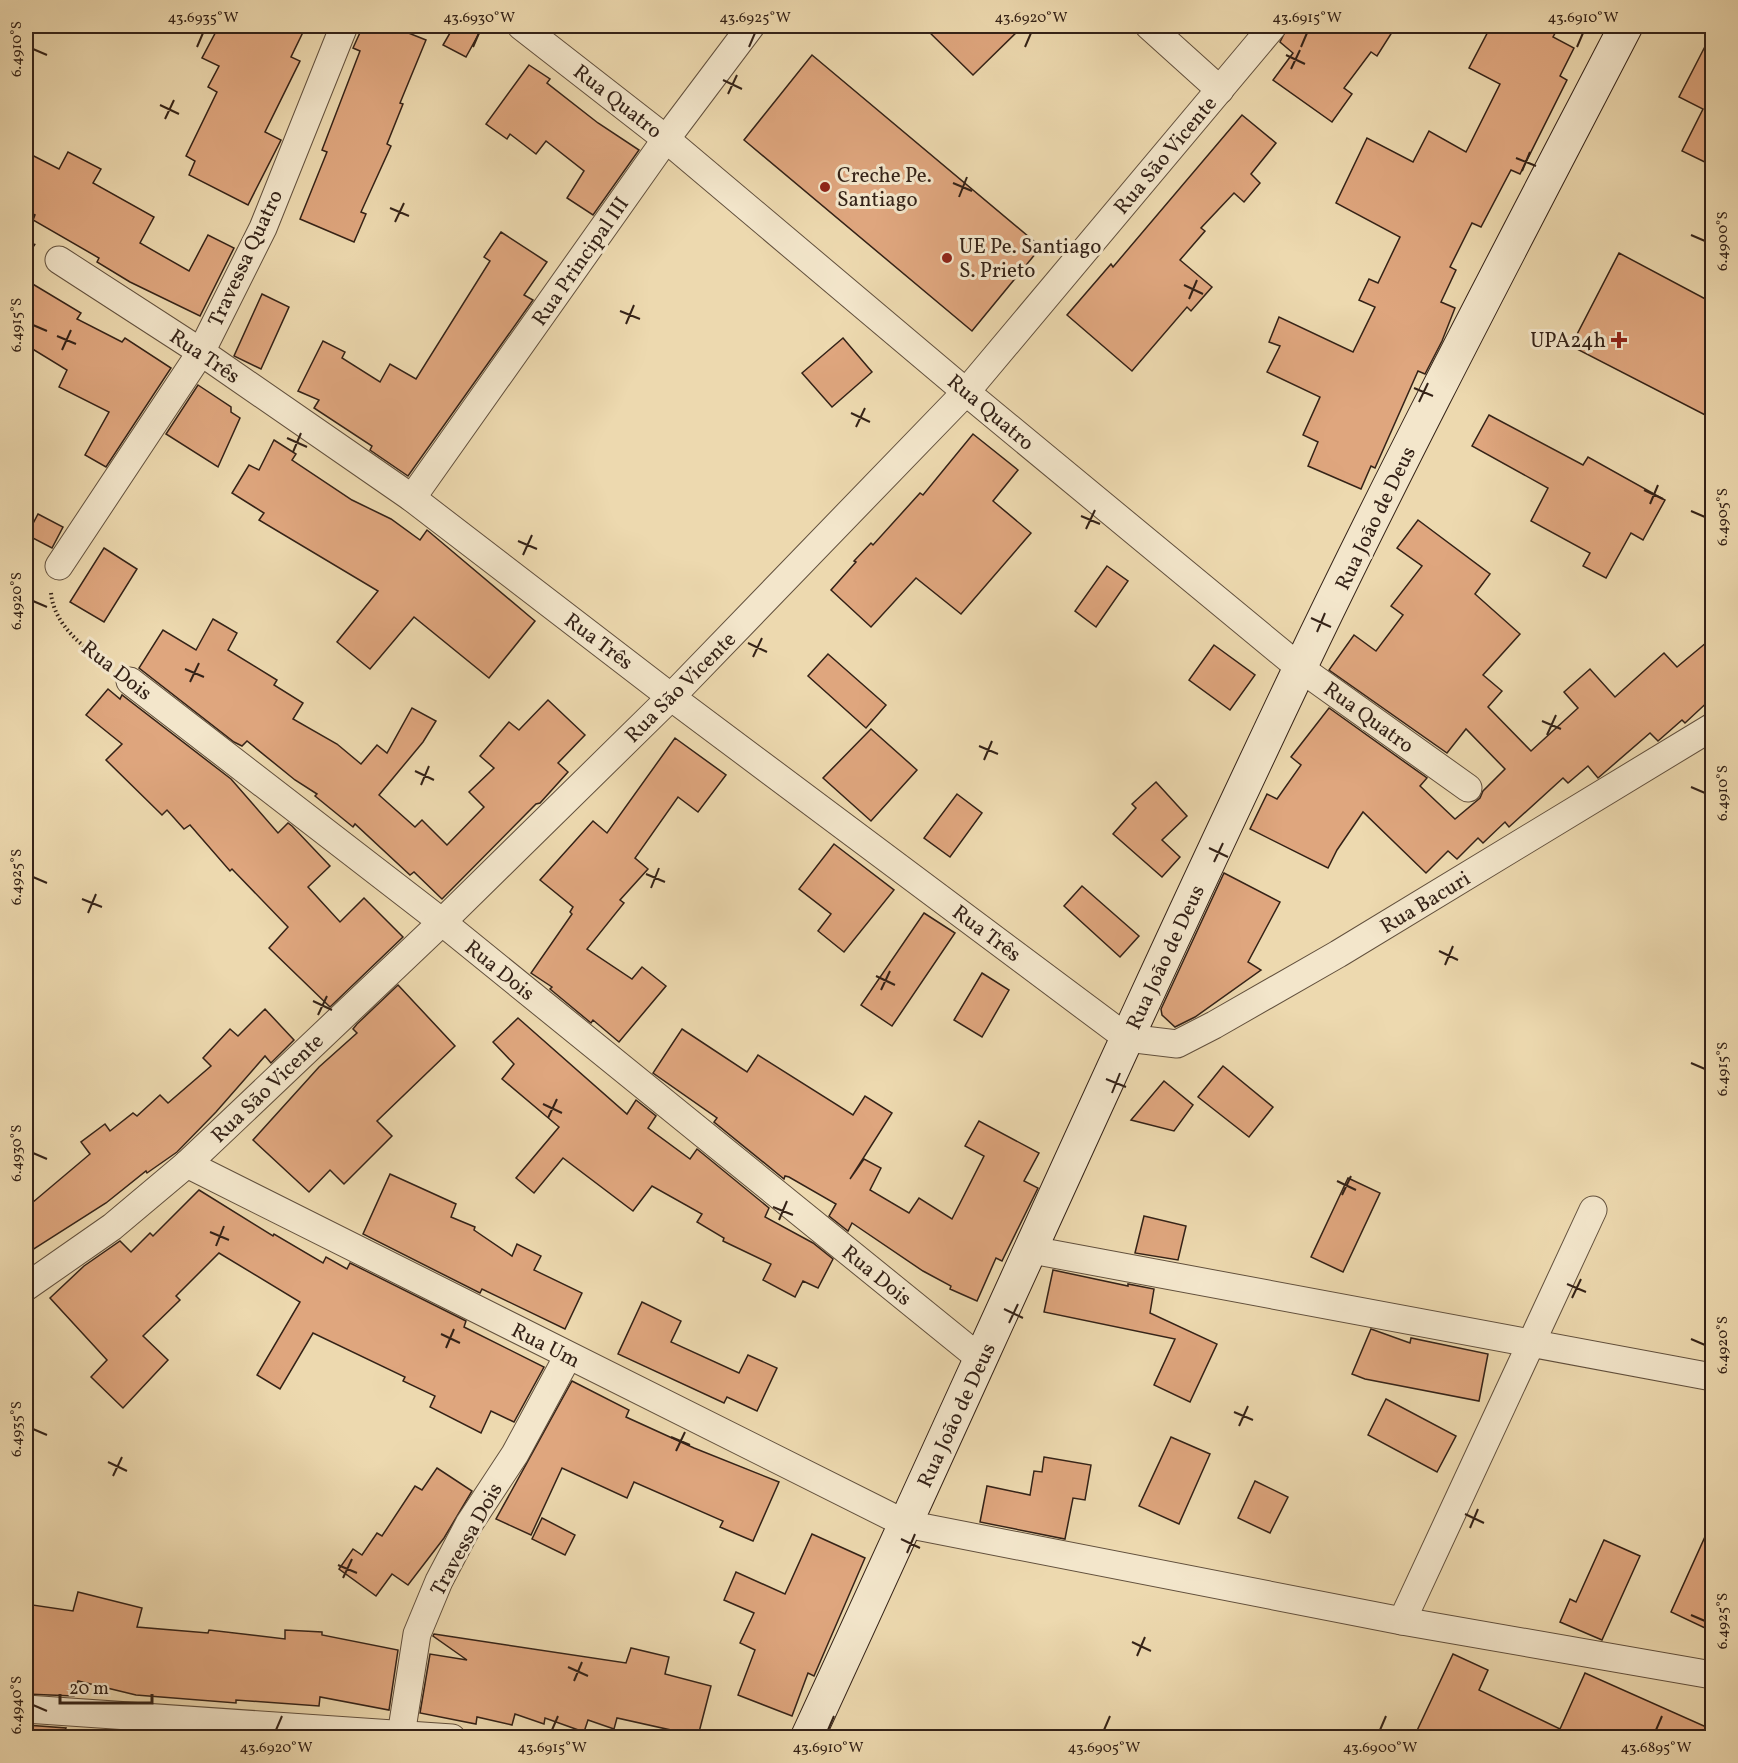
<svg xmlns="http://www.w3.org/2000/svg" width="1738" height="1763" viewBox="0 0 1738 1763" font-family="Vollkorn,serif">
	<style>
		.building { fill: #dfa67e; stroke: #342217; stroke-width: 1.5 }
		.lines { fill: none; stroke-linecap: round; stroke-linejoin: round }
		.street-casing { stroke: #62503d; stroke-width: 29 }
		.secondary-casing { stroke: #342217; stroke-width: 35 }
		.path { stroke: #342217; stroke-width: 4; stroke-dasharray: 1.5 3; stroke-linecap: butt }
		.street { stroke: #f3e6cb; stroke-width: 27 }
		.secondary { stroke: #f3e6cb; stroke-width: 33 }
		.ticks { fill: none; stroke: #342217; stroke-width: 2 }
		.poi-dot { fill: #8f2418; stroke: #f3e6cb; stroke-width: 2 }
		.labels { text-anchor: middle; stroke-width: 6; stroke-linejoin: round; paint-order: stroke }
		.street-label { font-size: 21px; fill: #342217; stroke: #f3e6cb }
		.poi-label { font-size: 21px; fill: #342217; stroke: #f3e6cb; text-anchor: start }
		.neatline { fill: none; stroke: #342217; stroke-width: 2 }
		.ticks-label { font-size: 15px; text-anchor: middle; fill: #342217 }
	</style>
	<rect width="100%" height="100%" fill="#edd9af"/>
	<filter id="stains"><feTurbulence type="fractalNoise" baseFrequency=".00333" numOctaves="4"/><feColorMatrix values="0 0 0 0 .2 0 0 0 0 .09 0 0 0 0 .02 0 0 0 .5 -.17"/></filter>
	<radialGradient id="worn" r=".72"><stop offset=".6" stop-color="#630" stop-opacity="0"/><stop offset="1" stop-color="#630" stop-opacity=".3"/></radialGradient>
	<g class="building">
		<path d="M219,26H306L291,57L300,61L265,132L281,140L248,205L189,175L195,161L186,156L217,92L208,87L219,66L202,58Z"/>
		<path d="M363,26H391L426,40L400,103L403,104L387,144L391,146L361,212L366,214L354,242L300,219L327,152L322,150L360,51L353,48Z"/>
		<path d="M454,26H483L466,57L443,45Z"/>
		<path d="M923,26H1023L973,75Z"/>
		<path d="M1288,26H1396L1377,56L1371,52L1344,88L1352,94L1332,122L1273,80L1293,53L1280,42Z"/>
		<path d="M1491,26H1559L1553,37L1574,48L1560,76L1567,80L1520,174L1511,170L1481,227L1472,223L1450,267L1456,270L1441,302L1455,308L1442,341L1425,374L1418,371L1375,468L1371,466L1361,489L1308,466L1318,442L1303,435L1320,397L1267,372L1280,346L1269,342L1279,317L1353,352L1375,307L1359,300L1369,279L1378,283L1400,237L1336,203L1367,138L1413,162L1429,131L1466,152L1500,84L1469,68Z"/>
		<path d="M1713,31V166L1682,151L1703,109L1679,97Z"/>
		<path d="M812,55L1041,247L972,331L744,140Z"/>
		<path d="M529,65L550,79L547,83L598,123L639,150L593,215L567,198L584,171L546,141L536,154L510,134L507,139L486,124Z"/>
		<path d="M1242,115L1276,143L1251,174L1260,183L1244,202L1234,193L1201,228L1205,231L1180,260L1212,287L1191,311L1187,307L1132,371L1067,315L1111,264L1113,267Z"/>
		<path d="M26,152L59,169L68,152L101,169L93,183L154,217L140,243L189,271L208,235L234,248L200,316L130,282L97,262L99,258L33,220L35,215L26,211Z"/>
		<path d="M501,232L547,262L524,295L533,300L408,476L370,450L372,446L314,408L319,400L298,391L323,341L345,352L342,358L380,382L390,364L416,379L490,261L484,257Z"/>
		<path d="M1619,253L1713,303V419L1571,346Z"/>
		<path d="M26,280L81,313L77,319L122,342L125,338L171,368L106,467L85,455L109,412L59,387L67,370L26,345Z"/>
		<path d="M262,294L289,307L261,369L234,356Z"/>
		<path d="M843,338L872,372L832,407L802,373Z"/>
		<path d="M198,385L231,407V412L240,418L218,467L166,434Z"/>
		<path d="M1489,415L1583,465L1588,457L1665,500L1643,540L1631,533L1606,578L1583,566L1590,553L1531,521L1548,488L1472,446Z"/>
		<path d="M973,434L1018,470L993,501L1031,533L961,614L916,578L871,627L831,590L856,562L854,561L871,543L873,545L920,493L923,495Z"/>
		<path d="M274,440L296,454L292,460L352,500L391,519L420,540L427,530L535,621L489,678L414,617L370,669L337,642L378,591L259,520L264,513L232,493L249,465L259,470Z"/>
		<path d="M38,514L63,527L52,548L27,535Z"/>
		<path d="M1418,520L1490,574L1475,594L1520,634L1483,675L1502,691L1488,707L1531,751L1578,708L1564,692L1590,669L1615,697L1664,653L1677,667L1713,637V697L1685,723L1682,720L1658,741L1650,733L1598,778L1588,766L1568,783L1563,778L1509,827L1505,822L1483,843L1478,838L1457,859L1448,851L1426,873L1363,812L1337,850L1328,868L1250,829L1267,794L1277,799L1301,765L1291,757L1329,708L1427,778L1420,786L1455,819L1480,798L1483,791L1505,769L1466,729L1447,753L1329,670L1354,635L1376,651L1403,615L1391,606L1422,566L1397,548Z"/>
		<path d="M104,548L137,569L104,622L70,602Z"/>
		<path d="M1107,566L1128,581L1096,627L1075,611Z"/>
		<path d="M213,619L237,633L228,650L277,680L274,685L303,703L293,719L337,744L361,764L377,745L387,753L412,708L436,721L423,742L379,795L415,827L422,820L447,845L484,807L469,792L494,768L480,756L509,722L519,730L548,700L585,735L558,763L568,772L540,803L536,804L442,899L414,872L410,875L355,824L353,827L315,796L317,794L295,780L247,741L242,746L234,742L139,668L163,630L196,650Z"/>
		<path d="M1214,645L1255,675L1230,710L1189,680Z"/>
		<path d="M828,654L886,705L866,728L808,676Z"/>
		<path d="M108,689L120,699L122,695L231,779L278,833L288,823L292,826L330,866L308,887L340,922L364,898L403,937L330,1007L269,948L288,927L232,869L230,871L190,825L184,829L167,810L162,815L106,760L122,744L86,715Z"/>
		<path d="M871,729L917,770L871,821L823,778Z"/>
		<path d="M675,738L726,775L698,812L678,797L635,858L648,869L620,900L624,903L587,949L632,979L642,967L666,986L619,1042L593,1020L591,1023L550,989L552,987L531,973L572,914L570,912L573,907L540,880L593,821L607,833Z"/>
		<path d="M1156,782L1187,816L1162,840L1180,857L1162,877L1113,834L1136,808L1132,804Z"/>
		<path d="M957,794L982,813L950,857L924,838Z"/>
		<path d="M834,844L894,890L844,952L818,931L831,914L799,889Z"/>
		<path d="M1224,873L1280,902L1248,962L1261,970L1195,1017L1175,1027L1162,1015L1161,1009Z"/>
		<path d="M1082,886L1139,936L1120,957L1064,906Z"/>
		<path d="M924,913L955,933L892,1026L861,1005Z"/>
		<path d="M982,973L1009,990L982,1037L954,1020Z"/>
		<path d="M398,985L455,1046L377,1121L392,1136L344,1184L330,1170L309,1192L253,1140L319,1067L357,1033L353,1029L357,1024Z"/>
		<path d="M265,1009L294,1040L271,1063L265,1056L216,1112L177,1152L147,1173L146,1171L106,1203L26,1254V1208L90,1154L81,1142L105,1124L110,1131L133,1113L137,1116L160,1095L168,1103L211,1066L203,1058L230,1029L238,1036Z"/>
		<path d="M518,1018L627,1114L636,1100L656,1116L648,1128L690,1159L697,1149L769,1208L765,1217L813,1243L833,1259L818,1288L803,1281L795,1297L763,1280L771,1264L723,1241L724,1238L697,1222L702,1214L652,1186L633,1211L563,1158L534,1193L516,1178L559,1127L502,1079L514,1064L493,1042Z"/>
		<path d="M682,1029L747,1072L758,1055L853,1115L865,1096L892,1113L850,1179L864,1159L881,1168L870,1190L909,1213L919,1198L952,1219L984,1156L965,1146L979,1121L1039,1153L1024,1181L1038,1188L1002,1261L996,1258L977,1301L950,1289L951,1286L923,1271L852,1223L848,1231L829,1216L836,1204L789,1177L785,1176L784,1179L714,1122L717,1118L653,1073Z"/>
		<path d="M1223,1066L1273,1107L1249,1137L1198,1097Z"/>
		<path d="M1164,1081L1193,1105L1174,1131L1131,1120Z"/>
		<path d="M390,1174L456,1204L451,1217L475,1227L474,1230L512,1256L517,1244L541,1256L534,1270L582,1293L565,1329L482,1289L480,1293L363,1234Z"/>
		<path d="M1348,1178L1380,1193L1343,1272L1311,1257Z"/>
		<path d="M199,1190L273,1236L274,1234L323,1263L326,1257L347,1269L350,1263L466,1321L464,1327L544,1367L514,1422L491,1411L481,1433L430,1407L435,1396L403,1381L405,1377L313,1333L280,1389L257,1375L300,1302L219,1253L176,1296L180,1300L143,1336L168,1360L123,1408L91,1377L107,1360L50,1298L84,1266L120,1241L131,1252L150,1233L153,1236Z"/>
		<path d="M1144,1216L1186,1226L1178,1260L1135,1253Z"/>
		<path d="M1053,1270L1128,1286V1284L1154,1289L1150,1313L1217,1344L1190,1402L1154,1385L1175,1339L1044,1312Z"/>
		<path d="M642,1302L681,1321L671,1342L739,1373L748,1355L777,1368L757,1411L727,1397L724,1403L618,1354Z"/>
		<path d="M1371,1329L1410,1343L1411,1338L1488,1354L1479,1401L1365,1379L1352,1374Z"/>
		<path d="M572,1381L629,1410L626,1417L694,1448L779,1482L753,1541L720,1527L723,1521L634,1482L627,1498L562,1468L531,1535L496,1519Z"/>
		<path d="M1386,1399L1456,1436L1437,1472L1368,1435Z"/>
		<path d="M1171,1437L1210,1454L1179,1524L1139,1506Z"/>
		<path d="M1044,1457L1091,1465L1085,1500L1073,1498L1065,1539L980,1522L987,1486L1030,1495L1034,1471L1042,1472Z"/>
		<path d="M437,1468L472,1491L444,1538L408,1585L392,1574L376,1596L339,1569L353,1549L362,1555L377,1533L382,1536L415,1486L422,1490Z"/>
		<path d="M1255,1481L1288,1497L1270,1533L1238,1518Z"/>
		<path d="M542,1518L575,1535L565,1555L532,1539Z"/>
		<path d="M1713,1519V1612L1705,1628L1671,1612Z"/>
		<path d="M812,1534L865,1558L814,1676L808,1673L792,1716L738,1695L755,1650L740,1643L754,1613L724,1600L736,1572L785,1594Z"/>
		<path d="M1604,1540L1640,1556L1602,1640L1560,1622L1570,1599L1576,1602Z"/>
		<path d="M78,1592L142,1608L137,1627L208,1633L209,1630L285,1639V1630L322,1632V1635L398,1650L389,1710L320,1697L319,1706L236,1700V1703L136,1695L78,1681L74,1696L26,1694V1604L73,1611Z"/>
		<path d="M434,1634L626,1663L631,1648L669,1657L665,1674L711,1686L698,1736L617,1718L614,1729L588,1720L584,1732L545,1718L544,1724L515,1714L512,1725L477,1717L476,1724L420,1713L430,1654L467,1660L433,1636Z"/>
		<path d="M1453,1654L1488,1670L1479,1690L1560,1729L1585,1673L1713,1730V1737H1414Z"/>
		<path d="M26,1725L66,1728L63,1737H26Z"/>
	</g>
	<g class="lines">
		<g class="street-casing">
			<g id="street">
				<path d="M521,26L666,139L966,392L1300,668L1468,788"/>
				<path d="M1149,26L1220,90"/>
				<path d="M59,260L201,352L412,498L671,697L1127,1038L1177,1044L1214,1025L1338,954L1712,727"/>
				<path d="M412,498L666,139L751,26"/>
				<path d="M59,566L201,352L263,228L344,26"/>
				<path d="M130,681L442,922L982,1360"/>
				<path d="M187,1164L906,1524L1402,1621L1712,1675"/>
				<path d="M1032,1250L1712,1377"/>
				<path d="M26,1287L112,1227L187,1164L442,922L671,697L966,392L1273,26"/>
				<path d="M1402,1621L1593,1210"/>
				<path d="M26,1709L452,1738"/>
				<path d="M401,1735L417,1634L439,1581L469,1524L515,1454L568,1356"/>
			</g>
		</g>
		<g class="secondary-casing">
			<path id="secondary" d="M807,1738C971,1383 1130,1025 1298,672C1402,454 1515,240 1626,26"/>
		</g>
		<g class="path">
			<path d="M26,240L35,246"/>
			<path d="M51,593C54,625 83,647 108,665"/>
		</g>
		<use href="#street" class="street"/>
		<use href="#secondary" class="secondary"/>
	</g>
	<path class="ticks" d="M197,47L203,33M473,47L479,33M749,47L755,33M1025,47L1031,33M1301,47L1307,33M1577,47L1583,33M33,49L47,55M1286,55L1305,64M1291,69L1300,50M723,80L742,89M728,94L737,75M160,105L179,114M165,119L174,100M1516,158L1536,166M1522,171L1530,152M953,183L972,191M959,197L967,177M390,208L409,216M395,222L404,203M1691,235L1705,241M1184,285L1203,294M1189,299L1197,280M620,311L640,319M626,324L634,305M33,325L47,331M57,336L76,344M62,350L71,330M1414,388L1433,396M1419,402L1428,383M851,413L870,422M856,427L865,408M287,438L307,447M293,452L301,433M1644,490L1663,499M1650,504L1658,485M1691,511L1705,517M1081,516L1100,524M1086,529L1095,510M518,541L537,549M523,555L532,535M33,601L47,607M1311,618L1331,627M1317,632L1325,613M748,643L767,652M753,657L762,638M185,669L204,677M190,682L199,663M1542,721L1561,729M1547,735L1556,715M979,746L998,754M984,760L992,741M415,771L434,780M421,785L429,766M1691,787L1705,793M1209,848L1228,857M1214,862L1223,843M646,874L665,882M33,877L47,883M651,888L659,868M82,899L102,907M88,913L96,894M1439,951L1458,960M1445,965L1453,946M876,976L895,985M881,990L890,971M313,1001L332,1010M318,1015L327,996M1691,1063L1705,1069M1106,1079L1126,1087M1112,1093L1120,1073M543,1104L562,1113M548,1118L557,1099M33,1153L47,1159M1337,1181L1356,1190M1342,1195L1351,1176M773,1207L793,1215M779,1220L787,1201M210,1232L229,1240M216,1246L224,1226M1567,1284L1586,1292M1572,1298L1581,1279M1004,1309L1023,1318M1009,1323L1018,1304M441,1334L460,1343M1691,1339L1705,1345M446,1348L454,1329M1234,1412L1253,1420M1239,1426L1248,1406M33,1429L47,1435M671,1437L690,1445M676,1451L685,1432M108,1462L127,1471M113,1476L122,1457M1465,1514L1484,1523M1470,1528L1478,1509M901,1539L920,1548M907,1553L915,1534M338,1565L357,1573M343,1578L352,1559M1691,1615L1705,1621M1132,1642L1151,1651M1137,1656L1145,1637M568,1667L588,1676M574,1681L582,1662M33,1705L47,1711M276,1730L282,1716M552,1730L558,1716M828,1730L834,1716M1104,1730L1110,1716M1380,1730L1386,1716M1656,1730L1662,1716"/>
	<g class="poi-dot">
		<circle cx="825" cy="187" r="6"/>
		<circle cx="947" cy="258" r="6"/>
		<path d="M1616 331h6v6h6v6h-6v6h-6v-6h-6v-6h6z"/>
	</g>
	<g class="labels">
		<g class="street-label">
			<text transform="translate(618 101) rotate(38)" y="7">Rua Quatro</text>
			<text transform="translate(1165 155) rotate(-50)" y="7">Rua São Vicente</text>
			<text transform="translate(245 258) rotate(-65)" y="7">Travessa Quatro</text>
			<text transform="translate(580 261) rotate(-55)" y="7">Rua Principal III</text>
			<text transform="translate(205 356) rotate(34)" y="7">Rua Três</text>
			<text transform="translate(991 412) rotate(40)" y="7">Rua Quatro</text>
			<text transform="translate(1375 518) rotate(-64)" y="7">Rua João de Deus</text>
			<text transform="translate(599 641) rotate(37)" y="7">Rua Três</text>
			<text transform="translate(117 670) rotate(38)" y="7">Rua Dois</text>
			<text transform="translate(680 687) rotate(-45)" y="7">Rua São Vicente</text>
			<text transform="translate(1369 717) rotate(36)" y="7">Rua Quatro</text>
			<text transform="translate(1425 902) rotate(-31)" y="7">Rua Bacuri</text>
			<text transform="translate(987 933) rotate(37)" y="7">Rua Três</text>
			<text transform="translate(1165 957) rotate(-65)" y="7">Rua João de Deus</text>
			<text transform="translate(500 970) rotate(39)" y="7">Rua Dois</text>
			<text transform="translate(267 1088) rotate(-44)" y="7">Rua São Vicente</text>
			<text transform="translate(877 1275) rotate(39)" y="7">Rua Dois</text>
			<text transform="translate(546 1345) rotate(27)" y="7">Rua Um</text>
			<text transform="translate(956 1415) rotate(-65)" y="7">Rua João de Deus</text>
			<text transform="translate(466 1539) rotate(-61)" y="7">Travessa Dois</text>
		</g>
		<g class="poi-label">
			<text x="837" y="182">Creche Pe.<tspan x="837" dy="24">Santiago</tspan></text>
			<text x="959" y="253">UE Pe. Santiago<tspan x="959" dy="24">S. Prieto</tspan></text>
			<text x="1606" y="347" text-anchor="end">UPA24h</text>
		</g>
	</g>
	<rect width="1738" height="1763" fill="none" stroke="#edd9af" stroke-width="66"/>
	<path d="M60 1694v9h92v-9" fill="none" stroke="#342217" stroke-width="3"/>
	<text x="69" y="1694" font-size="18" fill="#342217" stroke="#f3e6cb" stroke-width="4.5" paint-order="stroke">20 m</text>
	<rect x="33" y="33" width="1672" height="1697" class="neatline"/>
	<g class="ticks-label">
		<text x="203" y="22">43.6935°W</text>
		<text x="479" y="22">43.6930°W</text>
		<text x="755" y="22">43.6925°W</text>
		<text x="1031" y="22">43.6920°W</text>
		<text x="1307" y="22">43.6915°W</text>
		<text x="1583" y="22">43.6910°W</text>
		<text transform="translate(16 49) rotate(-90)" y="5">6.4910°S</text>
		<text transform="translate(1722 241) rotate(-90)" y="5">6.4900°S</text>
		<text transform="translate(16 325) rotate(-90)" y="5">6.4915°S</text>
		<text transform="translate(1722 517) rotate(-90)" y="5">6.4905°S</text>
		<text transform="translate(16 601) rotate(-90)" y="5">6.4920°S</text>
		<text transform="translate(1722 793) rotate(-90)" y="5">6.4910°S</text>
		<text transform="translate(16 877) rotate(-90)" y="5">6.4925°S</text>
		<text transform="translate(1722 1069) rotate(-90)" y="5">6.4915°S</text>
		<text transform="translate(16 1153) rotate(-90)" y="5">6.4930°S</text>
		<text transform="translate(1722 1345) rotate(-90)" y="5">6.4920°S</text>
		<text transform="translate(16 1429) rotate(-90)" y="5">6.4935°S</text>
		<text transform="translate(1722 1621) rotate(-90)" y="5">6.4925°S</text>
		<text transform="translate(16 1705) rotate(-90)" y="5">6.4940°S</text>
		<text x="276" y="1752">43.6920°W</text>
		<text x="552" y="1752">43.6915°W</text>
		<text x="828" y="1752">43.6910°W</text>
		<text x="1104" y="1752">43.6905°W</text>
		<text x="1380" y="1752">43.6900°W</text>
		<text x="1656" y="1752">43.6895°W</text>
	</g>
	<rect width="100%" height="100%" filter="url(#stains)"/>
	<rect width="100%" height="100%" fill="url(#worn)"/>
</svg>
